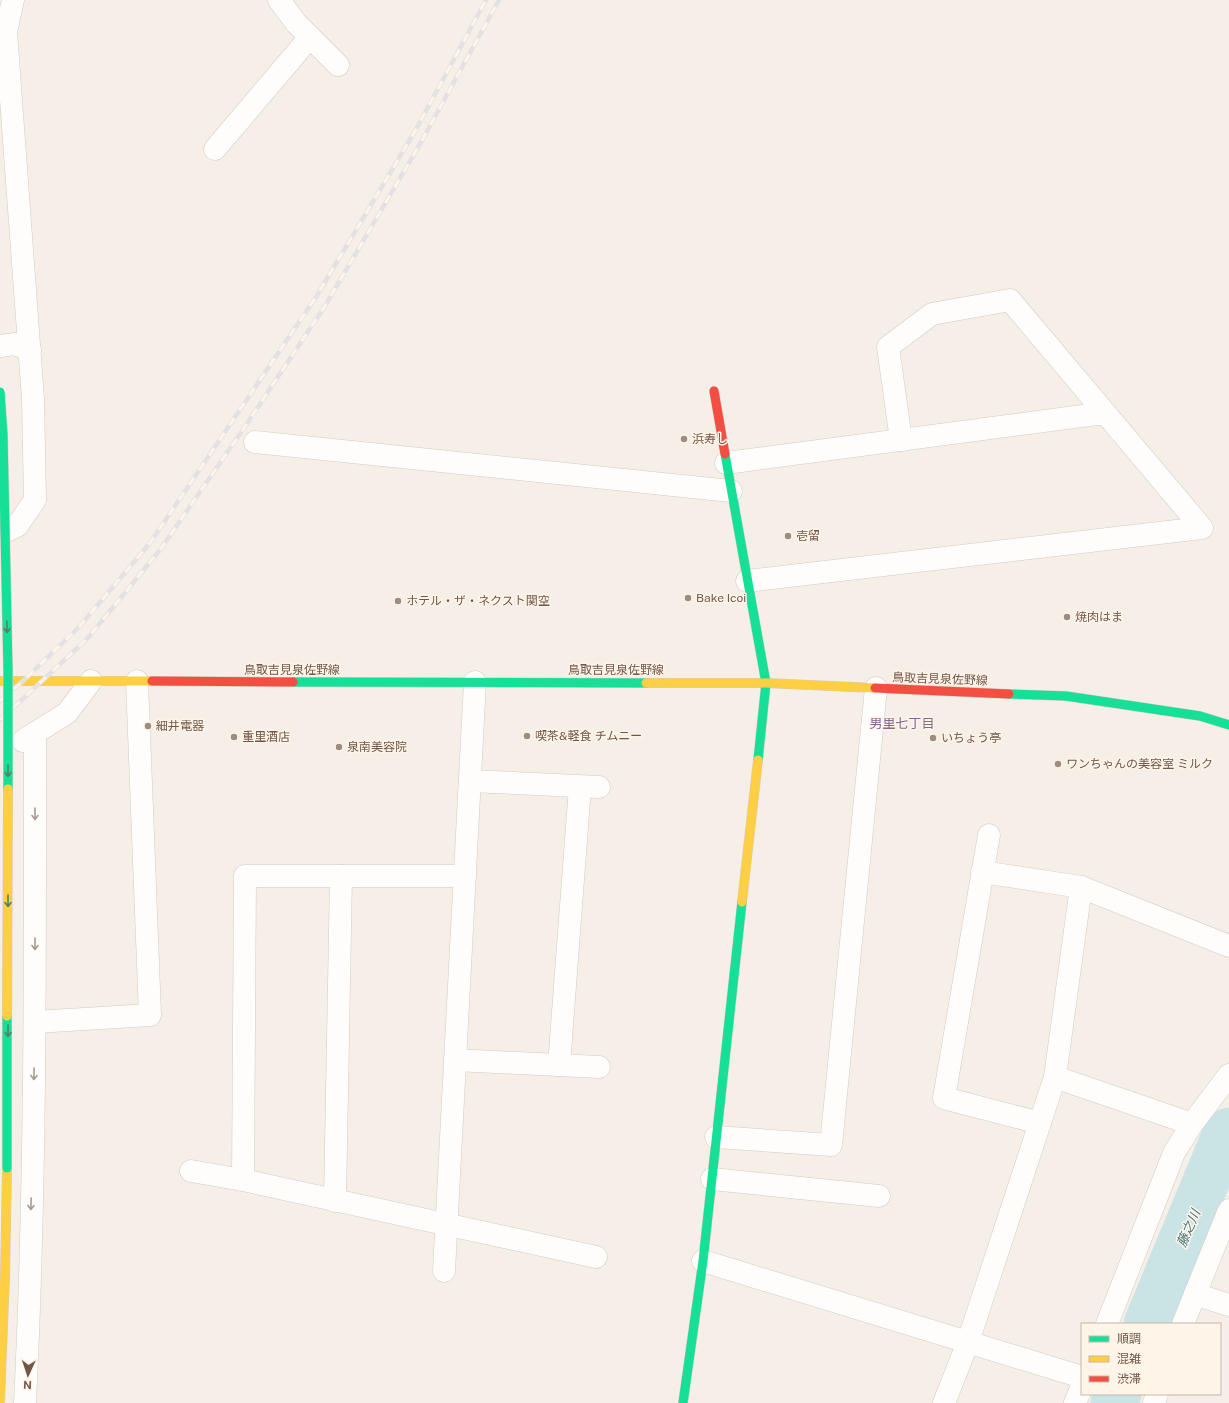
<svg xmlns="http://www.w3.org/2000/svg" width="1229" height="1403" viewBox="0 0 1229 1403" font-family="'Public Sans','Noto Sans JP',sans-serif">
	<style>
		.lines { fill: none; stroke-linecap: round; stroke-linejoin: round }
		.river { stroke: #cae3e4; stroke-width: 47 }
		.street-casing { stroke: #d2cbc4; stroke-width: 23 }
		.fast-casing { stroke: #d4ccc4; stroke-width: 10 }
		.slow-casing { stroke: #d4ccc4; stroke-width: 10 }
		.jam-casing { stroke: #d4ccc4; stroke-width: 10 }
		.street { stroke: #fefdfc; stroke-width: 22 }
		.fast { stroke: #16e098; stroke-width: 9 }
		.slow { stroke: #ffcf43; stroke-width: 9 }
		.jam { stroke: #f24e42; stroke-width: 9 }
		.rail-casing { stroke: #e4e1e4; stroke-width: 4.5 }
		.rail { stroke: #fef5e8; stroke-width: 3; stroke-dasharray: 9; stroke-linecap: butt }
		.fast-bridge-casing { stroke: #d4cbc5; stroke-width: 10; stroke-linecap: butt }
		.slow-bridge-casing { stroke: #d4cbc5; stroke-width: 10; stroke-linecap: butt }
		.fast-bridge { stroke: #16e098; stroke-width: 9 }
		.slow-bridge { stroke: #ffcf43; stroke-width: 9 }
		.oneway { stroke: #568061 }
		.oneway2 { stroke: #a99991 }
		.poi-dot { fill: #9f8c81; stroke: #fef5e8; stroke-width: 1.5 }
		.labels { text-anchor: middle; stroke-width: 3; stroke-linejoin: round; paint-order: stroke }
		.poi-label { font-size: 12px; fill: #71574a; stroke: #fef5e8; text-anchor: start }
		.street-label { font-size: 12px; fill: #71574a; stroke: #fef5e8 }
		.neighbourhood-label { font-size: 13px; fill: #836694; stroke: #fef5e8 }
		.water-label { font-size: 13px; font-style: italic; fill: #43757c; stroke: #fef5e8 }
	</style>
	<rect width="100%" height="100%" fill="#f5efe8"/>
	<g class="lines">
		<g class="river">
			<path d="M1147,1324L1225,1136L1229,1131"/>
			<path d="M1114,1403L1118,1394"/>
		</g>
		<g class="street-casing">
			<g id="street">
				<path d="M279,0L296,23L338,65"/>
				<path d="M215,149L310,37"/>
				<path d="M0,346L15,344L30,350"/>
				<path d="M255,442L731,491"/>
				<path d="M726,463L1105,413"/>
				<path d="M0,534L17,526L35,500L33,399L6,32L13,0"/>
				<path d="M747,581L1202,528L1010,300L932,314L888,347L901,440"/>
				<path d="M23,741L35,733L67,713L91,681"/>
				<path d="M470,781L599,787"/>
				<path d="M989,835L944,1098L1040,1123"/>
				<path d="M982,872L1081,887L1229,946"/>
				<path d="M35,1022L150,1015L137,681"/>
				<path d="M455,1060L599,1067"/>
				<path d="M559,1065L580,787"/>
				<path d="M1055,1077L1192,1124"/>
				<path d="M716,1137L831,1145L876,688"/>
				<path d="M191,1171L243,1180L596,1257"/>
				<path d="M712,1179L879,1196"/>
				<path d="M243,1180L245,876H465"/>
				<path d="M335,1201L341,876"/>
				<path d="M703,1261L1082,1377"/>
				<path d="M444,1271L475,682"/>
				<path d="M1195,1294L1229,1305"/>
				<path d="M1107,1324L1174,1153L1192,1124L1229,1075"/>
				<path d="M1183,1324L1229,1210"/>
				<path d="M25,1403C36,1180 35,956 35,733"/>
				<path d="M944,1403L968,1342L1055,1077L1081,887"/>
				<path d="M1075,1403L1082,1386"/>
				<path d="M1154,1403L1157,1394"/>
			</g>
		</g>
		<g class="fast-casing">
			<g id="fast">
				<path d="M725,454L766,683L758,760"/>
				<path d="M293,682L646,683"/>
				<path d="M1009,694L1066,696L1200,716L1229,725"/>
				<path d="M683,1403L703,1261L742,902"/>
			</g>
		</g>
		<g class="slow-casing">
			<g id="slow">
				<path d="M0,681H152"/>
				<path d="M646,683H766L875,688"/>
				<path d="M742,902L758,760"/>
				<path d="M0,1401L5,1276L7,1168"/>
			</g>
		</g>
		<g class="jam-casing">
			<g id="jam">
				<path d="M714,391L725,454"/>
				<path d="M152,681L293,682"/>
				<path d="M875,688L1009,694"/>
			</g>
		</g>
		<use href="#street" class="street"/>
		<use href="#fast" class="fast"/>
		<use href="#slow" class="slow"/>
		<use href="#jam" class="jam"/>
		<g class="rail-casing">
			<g id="rail">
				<path d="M0,701L23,681L79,627L150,543L316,297L414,133L486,0"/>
				<path d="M0,720L87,639L160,550L240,434L325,306L420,144L499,0"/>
			</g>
		</g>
		<use href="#rail" class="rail"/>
		<g class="fast-bridge-casing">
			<g id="fast-bridge">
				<path d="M0,392L3,435L8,670V789"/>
				<path d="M7,1168V1016"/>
			</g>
		</g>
		<g class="slow-bridge-casing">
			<path id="slow-bridge" d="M7,1016L8,789"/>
		</g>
		<use href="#fast-bridge" class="fast-bridge"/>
		<use href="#slow-bridge" class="slow-bridge"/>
	</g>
	<defs><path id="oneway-shaft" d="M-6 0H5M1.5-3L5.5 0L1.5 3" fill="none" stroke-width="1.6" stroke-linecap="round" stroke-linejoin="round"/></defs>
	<g class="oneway">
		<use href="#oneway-shaft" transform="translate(7 627) rotate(89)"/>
		<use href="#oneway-shaft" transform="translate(8 771) rotate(90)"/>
		<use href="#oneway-shaft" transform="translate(8 901) rotate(90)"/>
		<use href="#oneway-shaft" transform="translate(8 1031) rotate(90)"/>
	</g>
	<g class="oneway2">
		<use href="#oneway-shaft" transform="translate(35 814) rotate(90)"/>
		<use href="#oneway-shaft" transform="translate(35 944) rotate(90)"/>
		<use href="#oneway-shaft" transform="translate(34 1074) rotate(91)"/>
		<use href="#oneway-shaft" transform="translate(31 1204) rotate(91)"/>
	</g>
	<g class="poi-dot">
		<circle cx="684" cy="439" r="4"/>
		<circle cx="788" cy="536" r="4"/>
		<circle cx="688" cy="598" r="4"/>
		<circle cx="398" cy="601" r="4"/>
		<circle cx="1067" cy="617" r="4"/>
		<circle cx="148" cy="726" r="4"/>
		<circle cx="527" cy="736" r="4"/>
		<circle cx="234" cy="737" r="4"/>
		<circle cx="933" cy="738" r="4"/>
		<circle cx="339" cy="747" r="4"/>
		<circle cx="1058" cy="764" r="4"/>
	</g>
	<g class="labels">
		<g class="poi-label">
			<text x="692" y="443">浜寿し</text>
			<text x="796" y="540">壱留</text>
			<text x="696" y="602">Bake Icoi</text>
			<text x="406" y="605">ホテル・ザ・ネクスト関空</text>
			<text x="1075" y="621">焼肉はま</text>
			<text x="156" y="730">細井電器</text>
			<text x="535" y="740">喫茶&amp;軽食 チムニー</text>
			<text x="242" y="741">重里酒店</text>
			<text x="941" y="742">いちょう亭</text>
			<text x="347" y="751">泉南美容院</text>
			<text x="1066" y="768">ワンちゃんの美容室 ミルク</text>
		</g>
		<g class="street-label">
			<text x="292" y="674">鳥取吉見泉佐野線</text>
			<text x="616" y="674">鳥取吉見泉佐野線</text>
			<text transform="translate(940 679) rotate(2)" y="4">鳥取吉見泉佐野線</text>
		</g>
		<g class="neighbourhood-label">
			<text x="902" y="728">男里七丁目</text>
		</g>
		<g class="water-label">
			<text transform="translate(1188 1228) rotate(-67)" y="5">藤之川</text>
		</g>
	</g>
	<rect x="1081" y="1323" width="140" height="72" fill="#fef5e8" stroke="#c6b6a9"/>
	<rect x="1089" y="1336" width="20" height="6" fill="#16e098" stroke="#c6b6a9"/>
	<text x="1117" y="1343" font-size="12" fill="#71574a">順調</text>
	<rect x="1089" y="1356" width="20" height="6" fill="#ffcf43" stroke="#c6b6a9"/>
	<text x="1117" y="1363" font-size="12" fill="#71574a">混雑</text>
	<rect x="1089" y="1376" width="20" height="6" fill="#f24e42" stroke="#c6b6a9"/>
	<text x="1117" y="1383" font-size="12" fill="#71574a">渋滞</text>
	<g transform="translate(28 1375) rotate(183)" stroke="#fef5e8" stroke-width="3" paint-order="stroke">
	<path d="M0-3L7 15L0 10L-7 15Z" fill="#71574a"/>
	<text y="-6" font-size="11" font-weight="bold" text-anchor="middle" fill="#71574a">N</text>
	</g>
</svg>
